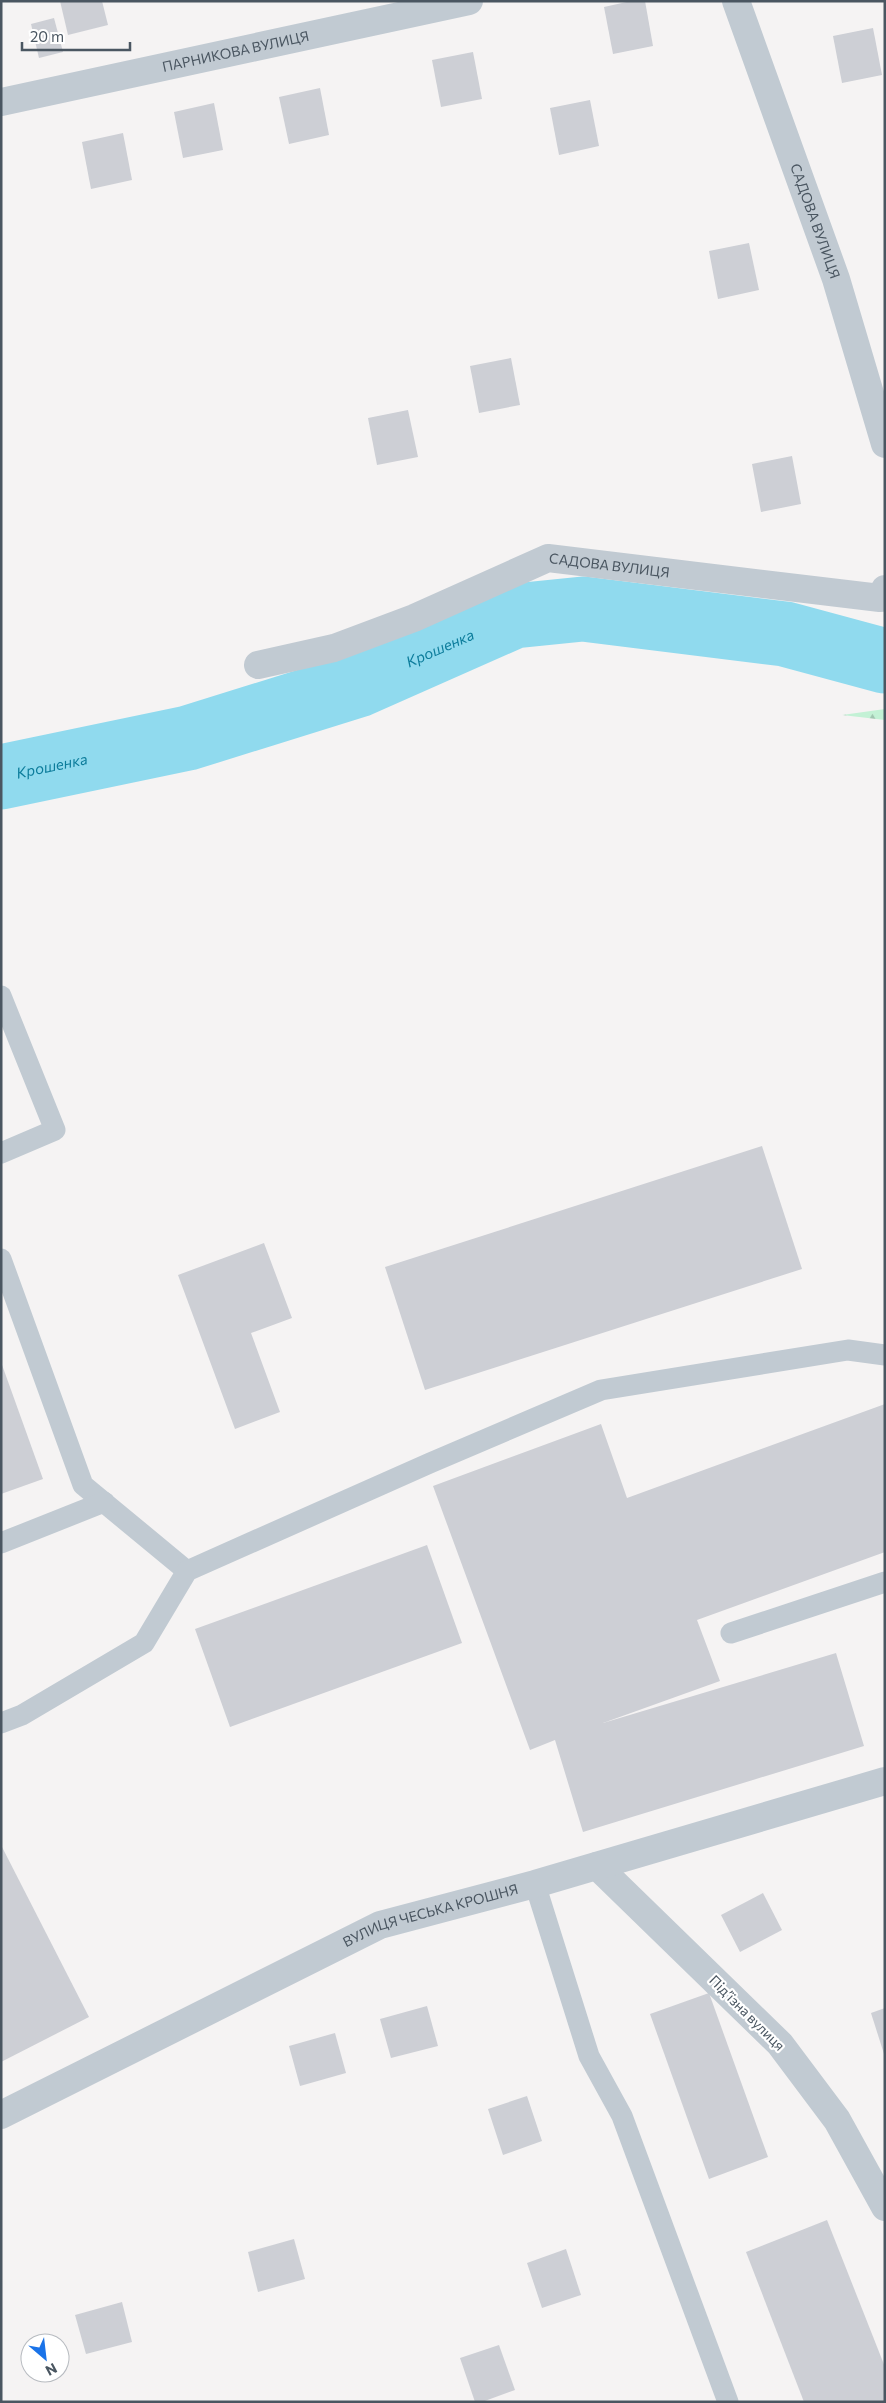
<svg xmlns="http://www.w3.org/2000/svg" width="886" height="2403" viewBox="0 0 886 2403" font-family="Commissioner,sans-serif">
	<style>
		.forest { fill: url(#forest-firs) }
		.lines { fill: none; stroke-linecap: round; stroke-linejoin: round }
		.river { stroke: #90daee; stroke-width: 65 }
		.building { fill: #cdcfd5 }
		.service { stroke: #c1cad2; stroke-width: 21 }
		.minor { stroke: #c1cad2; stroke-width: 28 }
		.labels { text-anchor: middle; stroke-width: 4.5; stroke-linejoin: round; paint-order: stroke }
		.street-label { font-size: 14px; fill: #4a5661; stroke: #fff }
		.water-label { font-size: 15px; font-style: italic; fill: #0c7c9b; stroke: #fff }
	</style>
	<defs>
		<pattern id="forest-firs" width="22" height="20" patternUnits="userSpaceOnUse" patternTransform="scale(1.25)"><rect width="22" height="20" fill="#c3f1d5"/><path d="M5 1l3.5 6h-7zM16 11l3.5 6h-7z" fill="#a0c6b0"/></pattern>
	</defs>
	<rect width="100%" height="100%" fill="#f5f3f3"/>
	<path class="forest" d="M885,709V720L842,715Z"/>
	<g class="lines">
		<path class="river" id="s1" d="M1,777L188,738L358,685L514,616L583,609L785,634L885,661"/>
	</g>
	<g class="building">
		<path d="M60,1H102L108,25L68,35Z"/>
		<path d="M631,1H645L653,46L613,54L604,7Z"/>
		<path d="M54,18L63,52L39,58L31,24Z"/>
		<path d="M873,28L882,75L842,83L833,36Z"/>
		<path d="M473,52L482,99L441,107L432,60Z"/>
		<path d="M320,88L329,135L289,144L279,97Z"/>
		<path d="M590,100L599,146L559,155L550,108Z"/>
		<path d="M214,103L223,150L183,158L174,112Z"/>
		<path d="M123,133L132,180L91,189L82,142Z"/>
		<path d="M749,243L759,290L718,299L709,251Z"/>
		<path d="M511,358L520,405L479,413L470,366Z"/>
		<path d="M408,410L418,457L377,465L368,418Z"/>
		<path d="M792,456L801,504L761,512L752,464Z"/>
		<path d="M762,1146L802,1269L425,1390L385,1267Z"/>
		<path d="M264,1243L292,1318L251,1333L280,1412L235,1429L178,1275Z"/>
		<path d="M1,1362L43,1479L1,1494Z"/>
		<path d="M885,1404V1552L697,1620L720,1681L603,1723L836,1653L864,1746L583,1832L555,1740L530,1750L433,1486L601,1424L627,1498Z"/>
		<path d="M427,1545L462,1643L230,1727L195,1629Z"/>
		<path d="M1,1845L89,2017L1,2062Z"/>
		<path d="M763,1893L782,1930L740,1952L721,1915Z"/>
		<path d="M709,1993L768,2157L709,2179L650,2014Z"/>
		<path d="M427,2006L438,2046L391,2058L380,2019Z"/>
		<path d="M885,2008V2054H884L871,2013Z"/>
		<path d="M335,2033L346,2073L300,2086L289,2046Z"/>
		<path d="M527,2096L542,2141L503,2155L488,2109Z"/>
		<path d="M827,2220L885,2367V2402H804L746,2252Z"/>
		<path d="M294,2239L305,2279L258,2292L248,2252Z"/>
		<path d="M566,2249L581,2295L542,2308L527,2263Z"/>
		<path d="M122,2302L132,2342L86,2354L75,2315Z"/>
		<path d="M499,2345L515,2390L482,2402H475L460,2358Z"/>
	</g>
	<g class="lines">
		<g class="service">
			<path d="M1,996L55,1130L1,1153"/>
			<path d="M1,1259L83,1485L187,1571"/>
			<path d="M1,1543L104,1502"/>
			<path d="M731,1633L885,1582"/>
			<path d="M1,1723L22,1715L144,1643L187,1571L430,1463L601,1390L848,1350L885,1355"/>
			<path d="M535,1884L589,2056L622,2116L728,2402"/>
		</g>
		<g class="minor">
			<path id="s2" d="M736,1L836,279L885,444"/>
			<path id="s3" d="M1,102L469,1"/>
			<path id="s4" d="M258,665L334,648L414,618L548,558L880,598L885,589"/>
			<path d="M597,1866L780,2044L837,2120L885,2207"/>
			<path id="s5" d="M1,2115L380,1925L535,1884L885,1781"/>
		</g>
	</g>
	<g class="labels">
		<g class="street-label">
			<text dy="5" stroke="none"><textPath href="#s3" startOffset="240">ПАРНИКОВА ВУЛИЦЯ</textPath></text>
			<text dy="5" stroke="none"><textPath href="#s2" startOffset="234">САДОВА ВУЛИЦЯ</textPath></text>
			<text dy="5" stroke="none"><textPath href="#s4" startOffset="372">САДОВА ВУЛИЦЯ</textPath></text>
			<text dy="5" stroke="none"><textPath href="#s5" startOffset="475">ВУЛИЦЯ ЧЕСЬКА КРОШНЯ</textPath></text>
			<text transform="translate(747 2013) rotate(45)" y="5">Підʼїзна вулиця</text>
		</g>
		<g class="water-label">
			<text dy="5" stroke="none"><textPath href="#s1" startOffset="459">Крошенка</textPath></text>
			<text dy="5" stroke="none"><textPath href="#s1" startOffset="52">Крошенка</textPath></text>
		</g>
	</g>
	<rect width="886" height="2403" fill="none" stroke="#4a5661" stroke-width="5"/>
	<g transform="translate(45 2358) rotate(152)"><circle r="24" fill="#ffffff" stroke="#b7bbc0"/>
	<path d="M0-4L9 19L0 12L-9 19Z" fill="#1a73e8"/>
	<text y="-8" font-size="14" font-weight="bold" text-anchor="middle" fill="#4a5661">N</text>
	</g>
	<path d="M22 42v8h108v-8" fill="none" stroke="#4a5661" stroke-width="2.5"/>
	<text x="30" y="42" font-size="15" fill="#4a5661" stroke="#ffffff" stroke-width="4" paint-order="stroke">20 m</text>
</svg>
